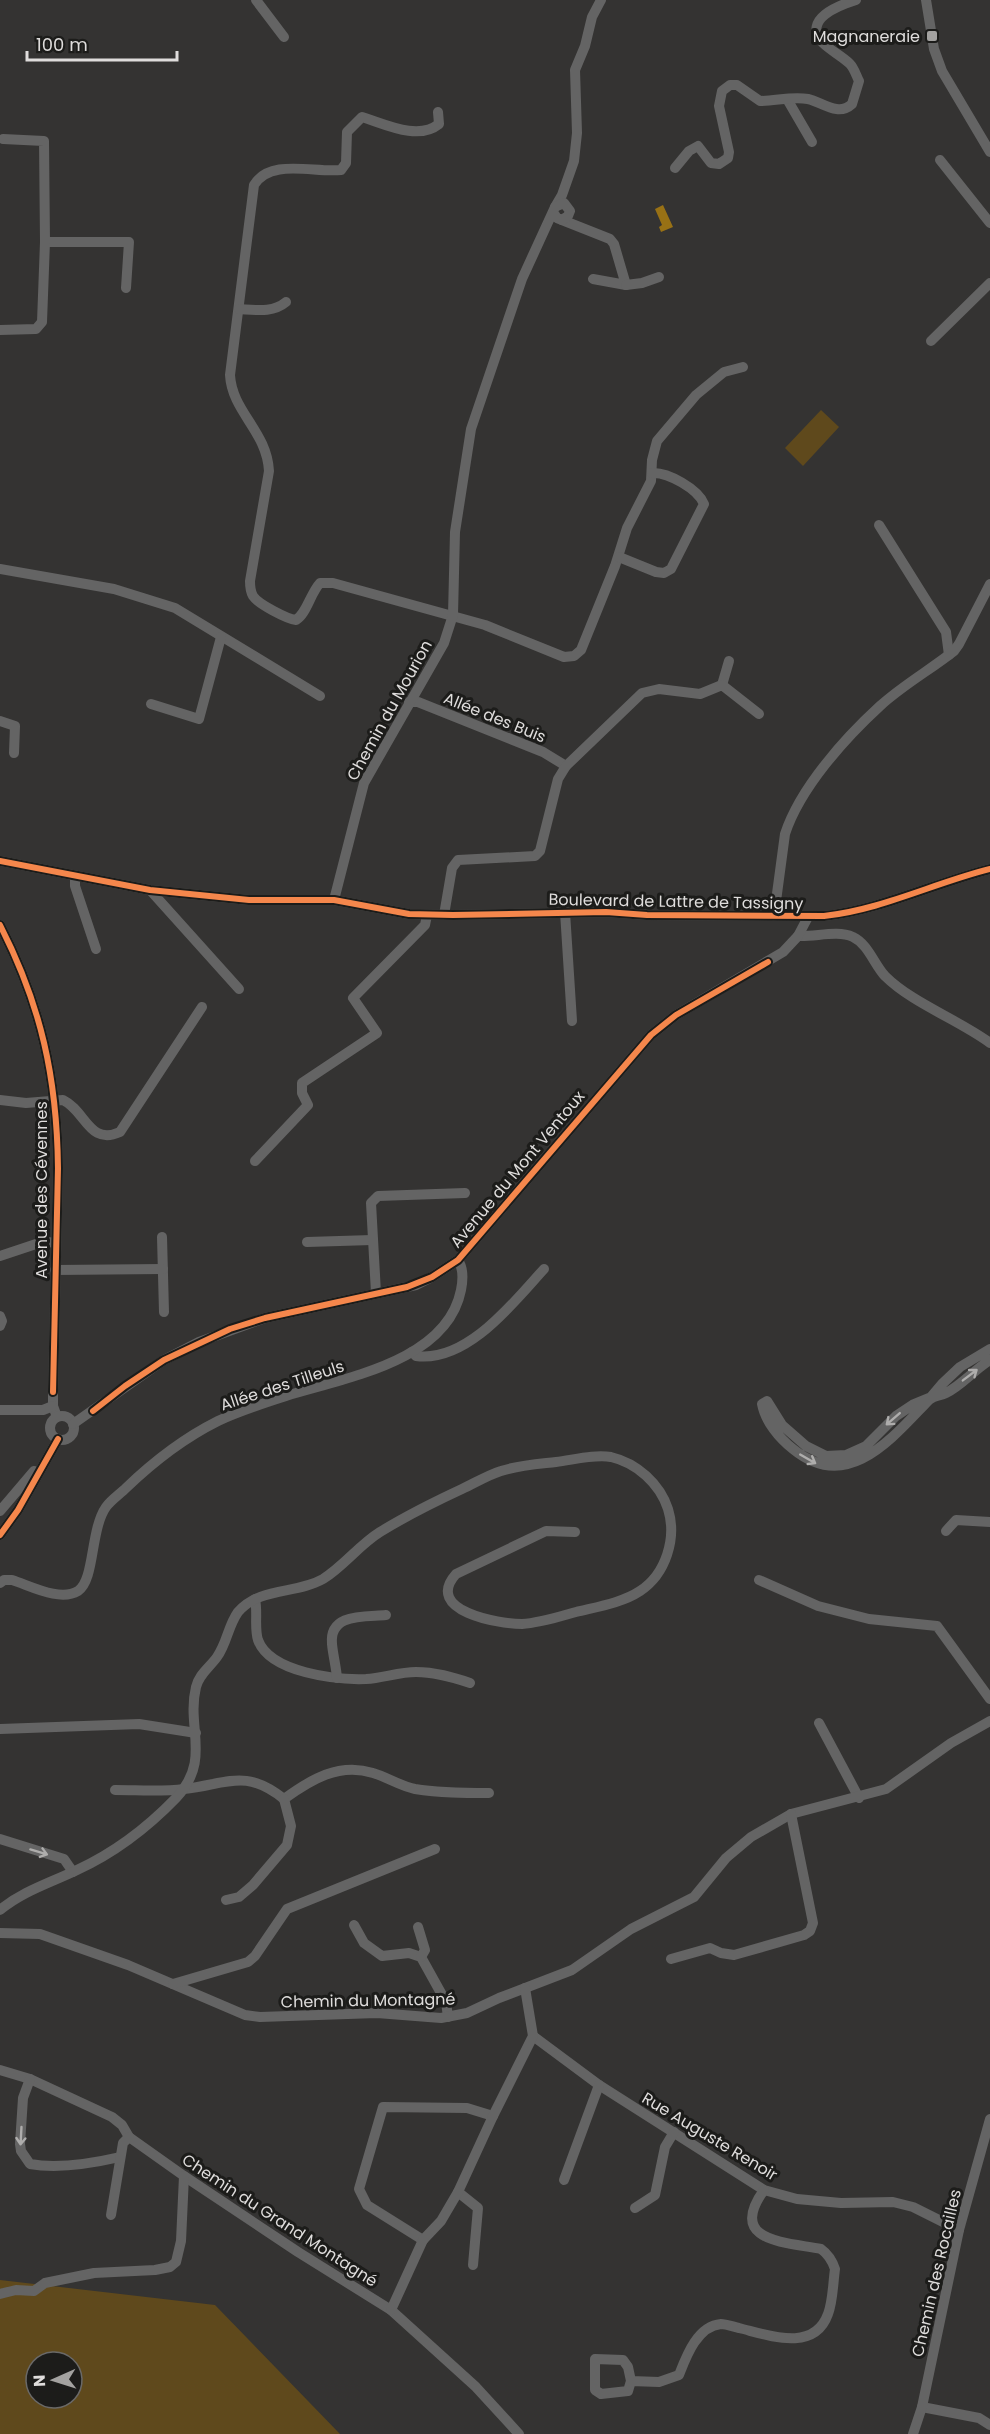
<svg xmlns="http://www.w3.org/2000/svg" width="990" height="2434" viewBox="0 0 990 2434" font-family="Poppins,sans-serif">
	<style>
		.green { fill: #5f491c; fill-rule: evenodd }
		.water { fill: #987115 }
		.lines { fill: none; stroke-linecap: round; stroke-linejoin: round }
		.minor { stroke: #646464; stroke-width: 10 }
		.cycleway-casing { stroke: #1c1c1a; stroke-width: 10 }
		.cycleway { stroke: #f5874c; stroke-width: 6 }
		.oneway { stroke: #aeadac }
		.poi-dot { fill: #a3a2a0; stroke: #1c1c1a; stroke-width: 2 }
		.labels { text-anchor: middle; stroke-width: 6; stroke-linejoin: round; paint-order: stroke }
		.poi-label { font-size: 16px; fill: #dfdddc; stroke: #1c1c1a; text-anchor: end }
		.street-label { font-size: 16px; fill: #dfdddc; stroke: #1c1c1a }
	</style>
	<rect width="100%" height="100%" fill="#343332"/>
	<g class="green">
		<path d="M821,410L839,427L803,466L785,448Z"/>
		<path d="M0,2280L215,2305L340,2434H0ZM36,2362H72V2398H36Z"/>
	</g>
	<path class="water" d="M663,205L673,227L661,232L659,227L662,225L655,209Z"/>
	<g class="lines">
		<g class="minor">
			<path d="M256,0L284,37"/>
			<path d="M926,0L934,49L942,71L990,152"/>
			<path d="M787,99L812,142"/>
			<path d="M438,112L439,124C418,141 385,124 362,117L347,132L346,163L341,170C314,173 270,158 254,185L230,375C232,412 267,431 269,471L250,581C250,586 250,591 253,596C258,604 287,619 296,620C307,613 310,594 320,583H333L485,625L564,657L574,656L581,650L615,566L627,528L651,481L652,460L657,441L696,395L724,372L743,367"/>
			<path d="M940,160L990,223"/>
			<path d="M675,168L689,151L698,146L711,163L719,164L728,158L729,152L719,106L722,91L730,85H737L760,101C776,101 792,96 808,99C822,102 838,117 852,104L859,81C856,75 854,68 850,64C842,56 831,51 823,43C801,19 840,5 856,0"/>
			<path d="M555,207L562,195L574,161L577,133L575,70L585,46L592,17L601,0"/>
			<path d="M562,220L610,239L614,244L626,285L593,279"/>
			<path d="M45,242H129L126,288"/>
			<path d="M626,285L642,283L659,277"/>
			<path d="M239,309C256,310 273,313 286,302"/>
			<path d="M0,330L36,329L42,322L45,242L44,141L3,139"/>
			<path d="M931,341L990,283"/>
			<path d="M879,525L946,632L949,655"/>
			<path d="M619,557L656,572L664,573L671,569L704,504C698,489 668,472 652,473"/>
			<path d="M0,569L114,589L175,608L320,696"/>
			<path d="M722,685L729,661"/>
			<path d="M409,702H418L543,752L566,766"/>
			<path d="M151,704L199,719L221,637"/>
			<path d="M0,721L15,726L14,753"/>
			<path d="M0,861L150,890L249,900H334L409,914L453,915L606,912L647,915L824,916C881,910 934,883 990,869"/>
			<path d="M75,876V886L96,949"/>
			<path d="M150,890L239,989"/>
			<path d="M334,900L364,783L444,643L453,615L455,532L471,429L522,279L555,207L564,203L570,211L568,216L562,220L557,218L553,212"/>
			<path d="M565,912L572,1021"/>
			<path d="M444,915L452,868L458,860L535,856L540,851L558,779L566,766L642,693L659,689L700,694L722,685L759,714"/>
			<path d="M774,916L785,834C800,788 845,738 880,706C903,685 930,670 954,651L959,644L990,584"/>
			<path d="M0,925C41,1005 57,1078 58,1168L53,1392V1406L57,1417"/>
			<path d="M798,936C816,937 837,930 853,937C868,944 874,964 885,976C912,1003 959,1020 990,1043"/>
			<path d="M0,1100L26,1103L63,1100C86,1111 89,1146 120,1132L202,1007"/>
			<path d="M255,1161L308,1105L302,1093V1083L377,1033L353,998L425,925L427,915"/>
			<path d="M162,1237L164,1312"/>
			<path d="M307,1242L372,1240"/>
			<path d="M0,1256L39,1243L56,1242"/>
			<path d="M55,1270L163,1269"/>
			<path d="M376,1293L371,1203L378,1196L465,1193"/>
			<path d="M0,1316L2,1321L0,1326"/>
			<path d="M990,1349L960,1367L942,1384L931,1397L914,1404L896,1416L866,1446L846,1455L826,1456L806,1446L782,1425L767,1401L762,1404C765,1421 779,1438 793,1449C848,1494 892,1438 929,1400C934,1395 940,1396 946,1393C962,1385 974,1370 990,1360"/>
			<path d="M412,1352L416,1356C467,1363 514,1302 544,1269"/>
			<path d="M0,1410H43L53,1406"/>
			<circle cx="62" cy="1428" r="12"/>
			<path d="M73,1424L164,1360L199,1342L265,1318L416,1285L432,1277L458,1260L651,1035L676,1015L783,952L798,936L808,917"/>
			<path d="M0,1511L34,1471"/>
			<path d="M946,1531L956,1520L990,1522"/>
			<path d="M0,1535L18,1510L58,1439"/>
			<path d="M759,1580L818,1606L869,1619L937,1626L990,1699"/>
			<path d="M0,1583L4,1580H12C31,1586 60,1602 78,1591C95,1580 90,1530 106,1507C111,1500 120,1494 126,1488C153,1462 184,1438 218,1421C239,1411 264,1403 286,1396C343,1378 447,1362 461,1290C463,1280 464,1269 458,1260"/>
			<path d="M255,1599C258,1612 254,1628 258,1640C270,1673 337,1680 366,1679C383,1678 399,1672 416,1672C435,1672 452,1677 470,1683"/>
			<path d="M337,1678C336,1666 333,1655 332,1644C329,1613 364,1617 386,1615"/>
			<path d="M819,1723L859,1798"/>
			<path d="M0,1729L139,1724L196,1733"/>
			<path d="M115,1790C138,1790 162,1792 184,1789C228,1784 245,1768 284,1799C310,1780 339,1762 373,1773C387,1777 400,1786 415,1789C440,1793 464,1793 489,1793"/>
			<path d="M0,1839L64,1859L73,1872"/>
			<path d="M226,1900L239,1897L253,1885L287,1845L291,1826L284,1799"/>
			<path d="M0,1910C23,1891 50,1883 77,1870C114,1853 147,1828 176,1798C212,1760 186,1728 196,1687C199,1674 210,1667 217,1657C227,1643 228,1626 238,1612C259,1587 297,1594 323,1579C344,1566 359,1545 380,1532C406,1516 434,1502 462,1489C475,1483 488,1475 501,1471C519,1465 538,1464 556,1462C573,1460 594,1454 611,1457C637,1463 660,1484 668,1509C677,1538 666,1574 640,1591C622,1603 596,1607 576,1612C558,1617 540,1623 522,1624C499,1624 423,1611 456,1574L546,1531L575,1532"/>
			<path d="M354,1925L364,1943L382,1956L409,1953L421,1957L446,2002L448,2017"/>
			<path d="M418,1927L425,1950L421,1957"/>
			<path d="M0,1933L40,1934L128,1965L245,2015L260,2017L377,2013L441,2018L467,2013L499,1998L572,1970L631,1929L694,1897L726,1858L751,1837L791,1814L886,1789L951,1743L990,1721"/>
			<path d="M671,1959L710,1948L721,1953L734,1955L804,1935L810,1931L813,1923L791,1814"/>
			<path d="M173,1984L248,1962L255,1956L287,1909L435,1849"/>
			<path d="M533,2036L599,2085L764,2190L797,2199L841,2203L893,2202L913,2207L959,2230"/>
			<path d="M0,2070L30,2079L112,2117L122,2125L129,2137L184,2176L298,2252L391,2310L476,2387L519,2434"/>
			<path d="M30,2079L23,2098L20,2144L21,2151L30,2164C57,2169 94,2163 120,2157"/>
			<path d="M564,2180L599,2085"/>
			<path d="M458,2192L478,2208L473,2265"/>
			<path d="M635,2208L655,2195L665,2147L674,2132"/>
			<path d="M111,2215L123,2143L129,2137"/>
			<path d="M423,2240L367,2205L359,2189L383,2107L467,2108L493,2116"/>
			<path d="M0,2294L16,2290L34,2291L45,2283L94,2273L155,2270L170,2267L176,2262L181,2241L184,2176"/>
			<path d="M391,2310L423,2240L441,2221L458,2192L493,2116L533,2036L525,1988"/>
			<path d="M631,2381L628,2391L601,2394L595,2390V2359L623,2360L628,2367L631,2381L659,2382L679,2375C686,2357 697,2326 721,2324C726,2324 734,2327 739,2328C768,2335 814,2353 828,2314C833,2301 833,2283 835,2269C832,2260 828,2254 821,2249C785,2242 727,2242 764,2190"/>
			<path d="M922,2407L979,2418L990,2425"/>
			<path d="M913,2434L922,2407L959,2230L990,2119"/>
		</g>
		<g class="cycleway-casing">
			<g id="cycleway">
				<path d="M0,861L150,890L249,900H334L409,914L453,915L606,912L647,915L824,916C881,910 934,883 990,869"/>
				<path d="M0,925C41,1005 57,1078 58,1168L53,1392"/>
				<path d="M93,1411L125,1386L164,1360L230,1329L265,1318L407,1287L432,1277L458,1260L651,1035L676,1015L768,962"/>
				<path d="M0,1535L18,1510L58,1439"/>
			</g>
		</g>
		<use href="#cycleway" class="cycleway"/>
	</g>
	<defs><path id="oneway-shaft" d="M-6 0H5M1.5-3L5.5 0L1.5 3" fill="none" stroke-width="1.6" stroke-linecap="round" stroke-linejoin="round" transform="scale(1.5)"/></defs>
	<g class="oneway">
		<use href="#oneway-shaft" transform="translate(970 1375) rotate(-37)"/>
		<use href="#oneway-shaft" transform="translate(893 1419) rotate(139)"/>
		<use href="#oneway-shaft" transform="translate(808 1459) rotate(30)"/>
		<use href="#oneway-shaft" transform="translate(39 1852) rotate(17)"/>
		<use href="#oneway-shaft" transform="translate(21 2136) rotate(93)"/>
	</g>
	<rect class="poi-dot" x="926" y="30" width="12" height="12" rx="3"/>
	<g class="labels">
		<g class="poi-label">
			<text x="920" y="42">Magnaneraie</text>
		</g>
		<g class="street-label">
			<text transform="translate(389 710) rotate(-61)" y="6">Chemin du Mourion</text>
			<text transform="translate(495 717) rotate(22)" y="6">Allée des Buis</text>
			<text transform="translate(676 901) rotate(1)" y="6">Boulevard de Lattre de Tassigny</text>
			<text transform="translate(517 1169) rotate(-50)" y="6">Avenue du Mont Ventoux</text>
			<text transform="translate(41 1190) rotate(-90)" y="6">Avenue des Cévennes</text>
			<text transform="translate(282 1385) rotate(-18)" y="6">Allée des Tilleuls</text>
			<text transform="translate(368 2000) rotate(-1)" y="6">Chemin du Montagné</text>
			<text transform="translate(710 2136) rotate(31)" y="6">Rue Auguste Renoir</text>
			<text transform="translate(280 2220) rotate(33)" y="6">Chemin du Grand Montagné</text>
			<text transform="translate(936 2273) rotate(-77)" y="6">Chemin des Rocailles</text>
		</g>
	</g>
	<g transform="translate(54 2380) rotate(267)"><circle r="28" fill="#1c1c1a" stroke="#6a6968" stroke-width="1.5"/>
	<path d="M0-4.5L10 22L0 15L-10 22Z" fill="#a3a2a0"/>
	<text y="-9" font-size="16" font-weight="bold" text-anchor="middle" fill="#dfdddc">N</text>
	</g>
	<path d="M27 51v9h150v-9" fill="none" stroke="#dfdddc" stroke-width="3"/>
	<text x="36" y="51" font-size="18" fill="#dfdddc" stroke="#1c1c1a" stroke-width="4.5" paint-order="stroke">100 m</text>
</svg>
